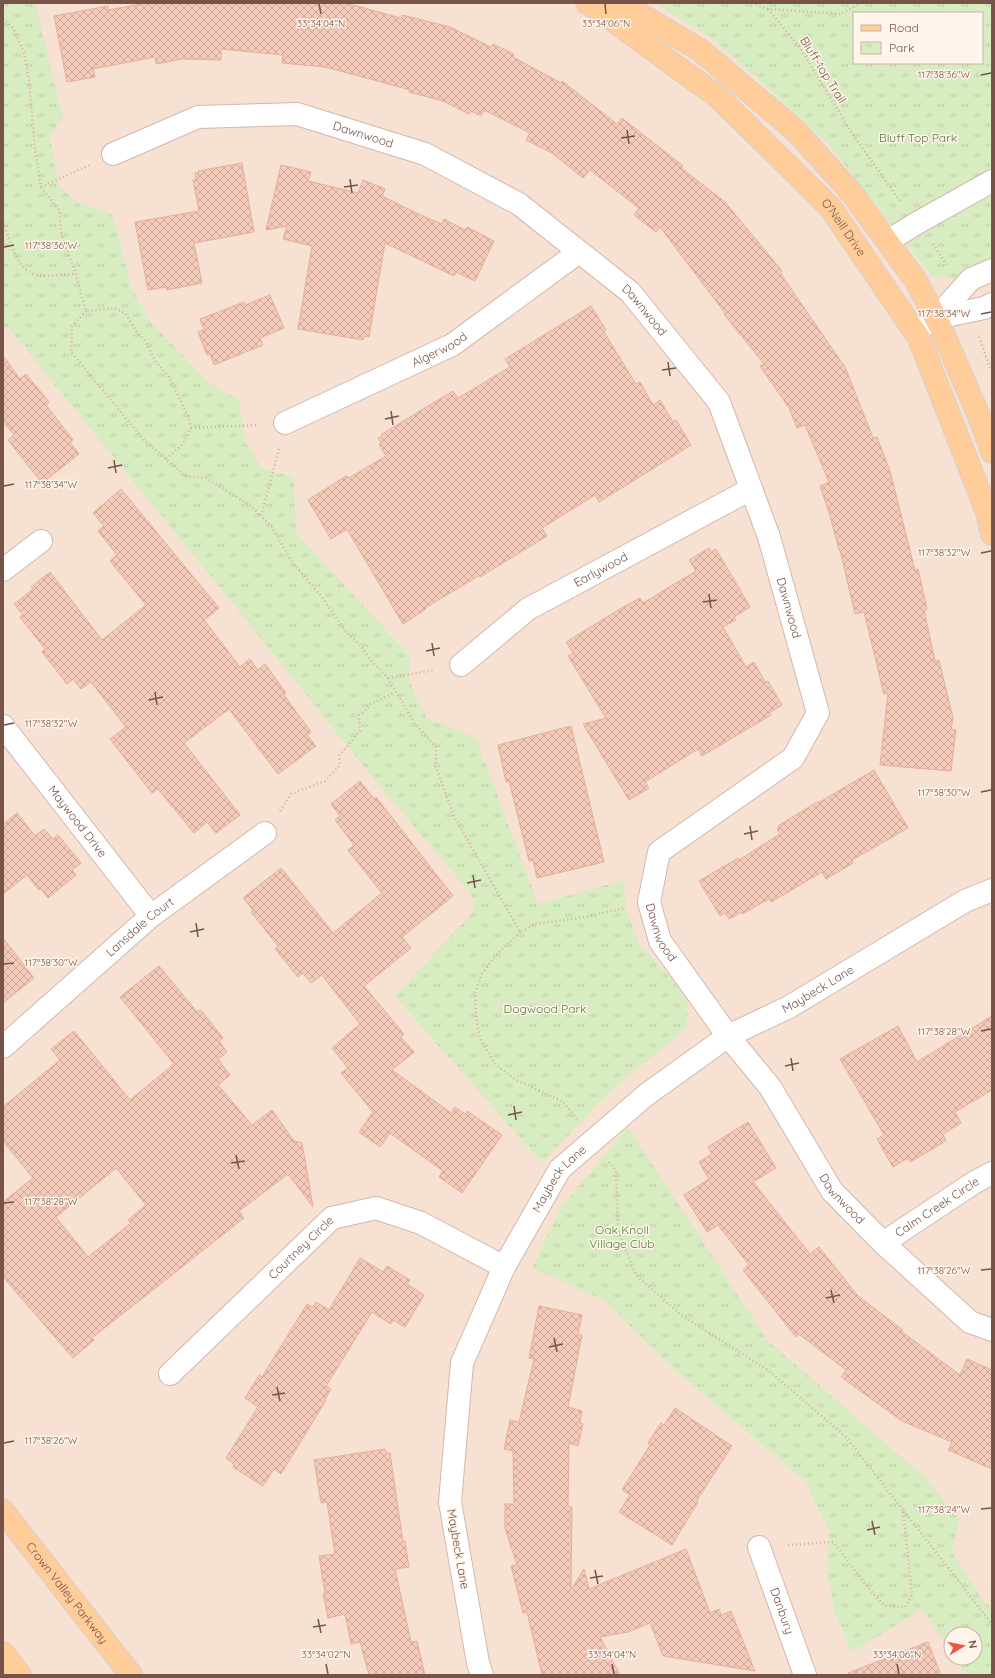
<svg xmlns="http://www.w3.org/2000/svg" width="995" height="1678" viewBox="0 0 995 1678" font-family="Quicksand,sans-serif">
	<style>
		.residential { fill: #f6e1d2; fill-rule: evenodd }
		.park { fill: url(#park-tufts); fill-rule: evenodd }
		.building { fill: url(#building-cross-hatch); stroke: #e8ae99; fill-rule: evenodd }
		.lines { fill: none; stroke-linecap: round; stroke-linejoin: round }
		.minor-casing { stroke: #d2b8ac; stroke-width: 24 }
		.major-casing { stroke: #d9cfcc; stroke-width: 24 }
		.path { stroke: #daad9d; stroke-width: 2.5; stroke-dasharray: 1 3; stroke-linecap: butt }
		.minor { stroke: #fff; stroke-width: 22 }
		.major { stroke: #ffcd99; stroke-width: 22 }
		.ticks { fill: none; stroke: #775348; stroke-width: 1.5 }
		.labels { text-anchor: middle; stroke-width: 3; stroke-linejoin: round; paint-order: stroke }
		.street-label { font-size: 12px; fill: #775348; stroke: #fff5eb }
		.park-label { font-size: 12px; fill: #55783c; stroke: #fff5eb }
		.ticks-label { font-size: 10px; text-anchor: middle; fill: #775348; stroke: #fff5eb; stroke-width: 3; stroke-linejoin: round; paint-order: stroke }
	</style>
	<defs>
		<pattern id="park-tufts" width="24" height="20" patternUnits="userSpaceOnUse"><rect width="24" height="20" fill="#d8ecc1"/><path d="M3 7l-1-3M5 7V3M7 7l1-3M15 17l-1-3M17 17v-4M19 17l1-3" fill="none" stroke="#bdcca7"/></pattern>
		<pattern id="building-cross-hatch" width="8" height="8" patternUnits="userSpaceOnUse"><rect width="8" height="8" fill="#f4caba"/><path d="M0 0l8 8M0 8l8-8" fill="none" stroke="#caa799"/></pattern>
	</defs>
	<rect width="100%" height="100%" fill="#fdf0e4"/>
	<path class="residential" d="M3,3H992V1675H3ZM854,13H982V63H854ZM951,1634H975V1658H951Z"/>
	<g class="park">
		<path d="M3,3H35L63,118L49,135L59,186L78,203L112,214L131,285L149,320L209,383L239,400L245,441L263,469L294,477L296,532L330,570L409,655V681L427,718L476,738L538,904L624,880L626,910L640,945L688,997L686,1029L611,1090L542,1163L395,996L473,912V901L469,891L374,779L234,605L7,326L3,329Z"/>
		<path d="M655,3H992V264L950,279L940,278L930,274L827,142L717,42ZM854,13H982V63H854Z"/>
		<path d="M628,1127L768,1341L927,1479L959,1519L952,1552L982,1600L992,1608V1675H966L955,1658H975V1634H951V1652L923,1609L852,1652L835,1614L827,1574L829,1531L806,1482L675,1370L604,1300L532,1268L560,1209Z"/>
	</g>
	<g class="building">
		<path d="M146,3H346L401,18L402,15L450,27L491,47L493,44L514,54L513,57L561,83L562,81L617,124L622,118L683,166L681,168L725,202L782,271L780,273L845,367L873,438L877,437L890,471L915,570L918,569L927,609L924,610L935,661L939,660L953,718L951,729L956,730L951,771L880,765L888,693L884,694L864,612L855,614L840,550H839L829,512L820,486L829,482L805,425L797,428L789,408L760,366L764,364L724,314L725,313L660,227L656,232L634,215L639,208L590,170L583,178L552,153L526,140L530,133L484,110L481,116L471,111L469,114L443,101L409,92L410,90L385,83L325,67L282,63L283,55L221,49V60L182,59L156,64L155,57L93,69L95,77L67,82L54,16L108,6V10Z"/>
		<path d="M242,163L254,232L194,243L202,283L167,290L166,287L148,290L135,222L199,211L193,180L196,179L195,173H199L198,171Z"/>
		<path d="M281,165L311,172L308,181L358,193L363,180L385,189L382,196L414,212L442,224L444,219L465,230L467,227L494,241L475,281L456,272L454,276L385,243L369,337L364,336L363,340L298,329L312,246L283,239L287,226L266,230Z"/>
		<path d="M270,295L284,328L260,338L263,345L214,365L210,354L207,355L198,332L204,330L200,319L244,302L245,305Z"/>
		<path d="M591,306L606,330L604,332L636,384L640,382L653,405L660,400L673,422L676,420L691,445L599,502L595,495L542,528L547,536L480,577V575L425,608L426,609L403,624L347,529L331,539L308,500L346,476L349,478L386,456L379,444L381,443L378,438L382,436V434L453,391L458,398L510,367L505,359Z"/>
		<path d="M3,356L20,379L26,374L49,402L46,405L73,440L70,442L79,454L42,483L8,440L14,435L3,421Z"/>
		<path d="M121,489L219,608L204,620L240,667L250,659L258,670L265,664L286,693L284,695L311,732L307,735L316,746L278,774L229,709L184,743L240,815L216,833L207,822L194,833L158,789L152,793L110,739L126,727L91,682L81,689L73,679L67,684L42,652L45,649L20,617L23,615L14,604L33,589L31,587L50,572L102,640L146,605L110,561L117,555L98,531L104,526L93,513Z"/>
		<path d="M709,548L711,552L716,549L750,607L734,617L736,620L723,627L746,667L754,662L765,682L768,681L782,705L769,713L771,715L702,756L698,749L645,782L649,788L629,800L583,724L606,718L568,656L573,653L566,642L620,609L640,598L643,603L696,571L689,560Z"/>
		<path d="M571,726L604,862L537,878L533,860L529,861L509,781L506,782L498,745Z"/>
		<path d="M874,770L908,828L852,860L853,863L826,879L822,872L771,902L769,899L742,914L741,912L729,919L725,913L720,916L699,881L738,858L739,860L780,834L777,829L779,828L778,826L817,802L818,803Z"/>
		<path d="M360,781L374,799L376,797L453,896L402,937L411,948L364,986L404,1034L401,1037L414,1052L392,1070L451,1113L455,1107L465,1114L467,1111L502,1135L462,1193L439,1177L443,1171L390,1133L380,1147L359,1132L373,1112L341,1073L348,1068L332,1048L360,1024L322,975L311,983L303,973L298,977L275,949L278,946L251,912L253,910L243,898L281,868L333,933L382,893L348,850L354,845L335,820L340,816L331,804Z"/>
		<path d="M17,813L35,836L44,829L53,839L58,835L81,863L72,870L76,875L48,898L41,889L39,890L27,875L3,894V824Z"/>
		<path d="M3,938L34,978L3,1003Z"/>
		<path d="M159,966L197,1012L201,1010L223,1038L219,1041L227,1052L218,1059L230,1075L218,1085L252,1125L272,1110L294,1141L302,1143L313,1207L288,1174L239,1211L244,1218L92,1338L94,1340L73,1358L3,1277V1202L33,1178L3,1141V1107L60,1060L51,1049L74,1031L130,1100L174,1064L120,997ZM116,1168L146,1205L128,1220L131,1223L88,1257L56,1217Z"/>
		<path d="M992,1016V1090L955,1112L961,1123L943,1134L946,1141L910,1162L908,1158L893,1167L877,1139L884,1135L840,1059L898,1026L917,1062Z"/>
		<path d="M748,1122L776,1168L753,1182L810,1254L819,1247L858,1296L903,1330L901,1331L960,1375L967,1359L992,1370V1469L948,1450L952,1442L902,1421L841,1377L846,1370L799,1334L796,1337L743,1270L749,1265L718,1225L707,1232L684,1195L709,1179L699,1162L712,1154L708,1147Z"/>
		<path d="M360,1258L383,1272L387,1266L410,1280L407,1284L424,1295L405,1327L393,1320L391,1324L372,1312L326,1386L331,1389L325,1399L326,1400L281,1474L274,1469L263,1486L233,1467L234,1464L226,1458L258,1407L245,1398L259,1375L262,1377L307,1304L313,1307L316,1302L329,1310Z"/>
		<path d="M539,1306L582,1315L578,1335H582L568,1407L582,1411L580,1423L583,1424L578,1446L569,1443L568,1507H572L571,1590L584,1569L589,1589L686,1549L710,1613L719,1609L721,1615L731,1611L755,1671L663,1656L650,1623L628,1632L600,1637L620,1675H542L527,1612L523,1613L511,1566L517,1565L505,1528V1504H514L513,1451L504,1449L510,1420L519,1422L534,1359L529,1358Z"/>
		<path d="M675,1408L732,1446L697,1500L698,1502L672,1545L619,1512L630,1495L622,1490L650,1445L648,1443L661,1423L664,1425Z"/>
		<path d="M385,1449L386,1453H390L403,1542L405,1541L409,1567L395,1569L411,1642L417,1641L425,1675H369L360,1642L351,1644L345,1614L328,1618L323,1594L325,1593L319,1556L335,1554L327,1502L321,1503L314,1460Z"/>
		<path d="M928,1642L941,1675H848V1673Z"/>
	</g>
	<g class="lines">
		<g class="minor-casing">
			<g id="minor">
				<path id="s1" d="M113,154L198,117L297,114L425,154L519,204L630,292L719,402L769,537L818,713L793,758L659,852L649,902L660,941L728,1036L770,1087L832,1191L883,1243L970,1322L992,1330"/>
				<path d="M888,241L917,223L992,181"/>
				<path d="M936,318L984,308L992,304"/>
				<path d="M915,331L936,318L971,279L992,270"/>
				<path id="s2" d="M285,423L452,345L579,252"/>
				<path d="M3,570L41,541"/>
				<path id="s3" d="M461,665L528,609L751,489"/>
				<path id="s4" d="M3,726L151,916"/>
				<path id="s5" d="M3,1047L151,916L265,833"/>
				<path id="s6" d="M883,1243L975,1182L992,1173"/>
				<path id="s7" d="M170,1374L332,1218L376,1208L421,1223L504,1267"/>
				<path id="s8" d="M759,1547L805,1675"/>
				<path id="s9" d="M482,1675L478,1663L450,1502L462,1363L504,1267L560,1169L646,1095L728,1036L789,1007L965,901L992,890"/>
			</g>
		</g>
		<g class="major-casing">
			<g id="major">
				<path id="s10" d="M587,3L592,5L718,97L830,207L919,338L987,512L992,534"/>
				<path d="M621,3L700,50L796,131L851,192L916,281L941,328L979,416L992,452"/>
				<path id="s11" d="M3,1511L131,1675"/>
				<path d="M3,1653L20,1675"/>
			</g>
		</g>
		<g class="path">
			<path d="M752,3L768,9"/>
			<path d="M861,3L840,14L768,9L800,48L853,135L901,202"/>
			<path d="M3,19L13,28L24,53L29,81L35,149L41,187L60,211C58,237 69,252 76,275C80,287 82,299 86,311L114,308L126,314L135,330L146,342L155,361L169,377L188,416L191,428L183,444L166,459"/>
			<path d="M41,187L90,165"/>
			<path d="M3,223C11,241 17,274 41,276C53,276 65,274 76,274"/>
			<path d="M933,244L947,265"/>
			<path d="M86,311L72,326L71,352L144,440L185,476L206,478L251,506L261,516"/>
			<path d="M979,337L991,370"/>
			<path d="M191,428L259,425"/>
			<path d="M279,449L261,516L272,527L292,562L321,596L347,633L361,646L371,661L388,678L415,724L436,747V767L454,816L520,932L536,924L585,917L624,908"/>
			<path d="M388,678L435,670"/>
			<path d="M280,811L291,794L325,781L340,765L339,756L360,731L359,715L365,711L371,703L376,702L395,692"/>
			<path d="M520,932L495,956L482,974L475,993L476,1016L480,1039L496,1065L516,1080L563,1102L577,1119"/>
			<path d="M609,1162L616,1171L618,1230L636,1275L681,1315L769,1371L846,1437L903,1510"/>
			<path d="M788,1545L833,1542C851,1563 865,1587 885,1606L905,1607L912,1595L903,1510L992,1624"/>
		</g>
		<use href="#minor" class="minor"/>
		<use href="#major" class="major"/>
	</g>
	<path class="ticks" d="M319,4L321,14M605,4L606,14M981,75L991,73M627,130L629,144M621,138L635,136M350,179L352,193M344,187L358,185M4,247L14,245M981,314L991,312M668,362L670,376M662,370L676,368M391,411L393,425M385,419L399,416M114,460L116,473M108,468L122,465M4,486L14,484M981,553L991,551M709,594L711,608M703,602L717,600M432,643L434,656M426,651L440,648M155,692L157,705M149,700L163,697M4,725L14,723M981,792L991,790M750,826L752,840M744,834L758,831M473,875L475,888M467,883L481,880M196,923L198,937M190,932L204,929M4,964L14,963M981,1031L991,1029M791,1058L793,1071M785,1066L799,1063M514,1106L516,1120M508,1115L522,1112M236,1155L239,1169M231,1163L245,1161M4,1203L14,1202M981,1270L991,1269M831,1290L834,1303M826,1298L840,1295M554,1338L557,1352M549,1347L563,1344M277,1387L280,1401M272,1395L285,1393M4,1443L14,1441M981,1509L991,1508M872,1521L875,1535M867,1530L880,1527M595,1570L598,1584M590,1578L603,1576M318,1619L321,1633M313,1627L326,1625M326,1664L328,1674M612,1664L614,1674M897,1664L899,1674"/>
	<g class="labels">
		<g class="street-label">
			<text transform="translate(823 70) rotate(58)" y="4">Bluff-top Trail</text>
			<text dy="4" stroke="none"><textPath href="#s1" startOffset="261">Dawnwood</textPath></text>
			<text dy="4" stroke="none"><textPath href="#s10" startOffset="343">O'Neill Drive</textPath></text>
			<text dy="4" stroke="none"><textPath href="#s1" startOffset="597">Dawnwood</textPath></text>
			<text dy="4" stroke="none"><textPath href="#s2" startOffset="171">Algerwood</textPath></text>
			<text dy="4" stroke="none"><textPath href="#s3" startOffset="170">Earlywood</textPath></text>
			<text dy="4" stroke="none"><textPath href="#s1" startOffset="933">Dawnwood</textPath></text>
			<text dy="4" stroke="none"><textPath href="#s4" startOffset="121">Maywood Drive</textPath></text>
			<text dy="4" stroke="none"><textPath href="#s5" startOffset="182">Lansdale Court</textPath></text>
			<text dy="4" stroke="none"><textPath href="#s1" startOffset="1341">Dawnwood</textPath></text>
			<text dy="4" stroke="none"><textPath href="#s9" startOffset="849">Maybeck Lane</textPath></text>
			<text dy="4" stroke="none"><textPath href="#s9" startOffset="525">Maybeck Lane</textPath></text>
			<text dy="4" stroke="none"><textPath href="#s1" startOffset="1665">Dawnwood</textPath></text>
			<text dy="4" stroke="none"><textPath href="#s6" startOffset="65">Calm Creek Circle</textPath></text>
			<text dy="4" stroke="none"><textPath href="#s7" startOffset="182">Courtney Circle</textPath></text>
			<text transform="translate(458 1549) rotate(80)" y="4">Maybeck Lane</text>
			<text dy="4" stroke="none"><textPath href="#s11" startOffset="104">Crown Valley Parkway</textPath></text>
			<text dy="4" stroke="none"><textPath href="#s8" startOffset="68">Danbury</textPath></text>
		</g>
		<g class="park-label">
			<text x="918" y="142">Bluff Top Park</text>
			<text x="545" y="1013">Dogwood Park</text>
			<text x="622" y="1234">Oak Knoll<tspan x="622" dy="14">Village Club</tspan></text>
		</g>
	</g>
	<g class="ticks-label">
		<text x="321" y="27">33°34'04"N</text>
		<text x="606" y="27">33°34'06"N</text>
		<text x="944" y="78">117°38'36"W</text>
		<text x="51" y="249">117°38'36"W</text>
		<text x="944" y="317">117°38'34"W</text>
		<text x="51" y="488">117°38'34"W</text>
		<text x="944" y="556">117°38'32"W</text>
		<text x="51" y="727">117°38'32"W</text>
		<text x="944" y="796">117°38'30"W</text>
		<text x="51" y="966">117°38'30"W</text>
		<text x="944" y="1035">117°38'28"W</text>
		<text x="51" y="1205">117°38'28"W</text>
		<text x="944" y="1274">117°38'26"W</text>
		<text x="51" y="1444">117°38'26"W</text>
		<text x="944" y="1513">117°38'24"W</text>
		<text x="326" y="1658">33°34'02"N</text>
		<text x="612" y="1658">33°34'04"N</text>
		<text x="897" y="1658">33°34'06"N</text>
	</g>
	<rect width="995" height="1678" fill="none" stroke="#775348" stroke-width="8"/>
	<rect x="853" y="12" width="130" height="52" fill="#fff5eb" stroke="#c9b4aa"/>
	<rect x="861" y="25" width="20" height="6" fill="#ffcd99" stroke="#c9b4aa"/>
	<text x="889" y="32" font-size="12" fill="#775348">Road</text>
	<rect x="861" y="42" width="20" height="12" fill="url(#park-tufts)" stroke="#c9b4aa"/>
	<text x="889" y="52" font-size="12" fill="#775348">Park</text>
	<g transform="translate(963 1646) rotate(80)"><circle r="19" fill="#fff5eb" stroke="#c9b4aa"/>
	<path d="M0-3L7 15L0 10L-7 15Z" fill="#ee5442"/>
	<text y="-6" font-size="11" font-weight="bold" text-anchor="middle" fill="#775348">N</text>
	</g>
</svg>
